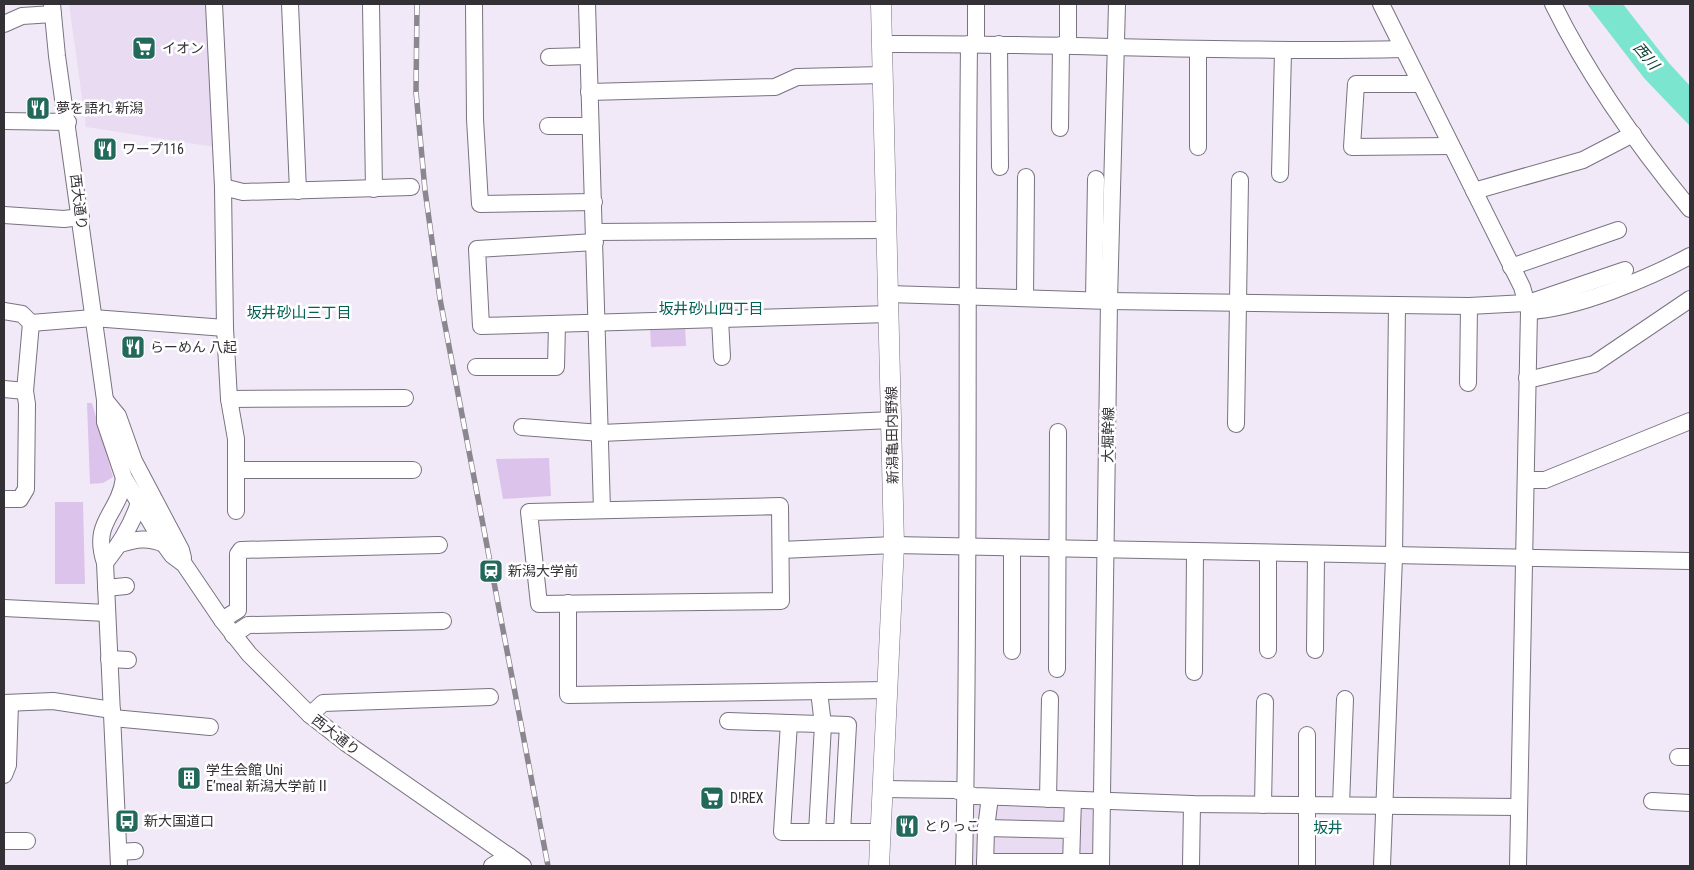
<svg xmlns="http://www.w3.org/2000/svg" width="1694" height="870" viewBox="0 0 1694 870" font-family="'Roboto Condensed','Noto Sans JP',sans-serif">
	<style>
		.built { fill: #e9dcf2 }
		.green { fill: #dcc3ec }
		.water { fill: #7ce5cf }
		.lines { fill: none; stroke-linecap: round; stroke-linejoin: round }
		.minor-casing { stroke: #79727f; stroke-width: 18 }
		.major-casing { stroke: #79727f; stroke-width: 21 }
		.minor { stroke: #fff; stroke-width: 16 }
		.major { stroke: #fff; stroke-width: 20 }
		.rail-casing { stroke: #8b868f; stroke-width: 5.5 }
		.rail { stroke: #fff; stroke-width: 4; stroke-dasharray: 11; stroke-linecap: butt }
		.labels { text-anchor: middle; stroke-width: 5; stroke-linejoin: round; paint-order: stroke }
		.poi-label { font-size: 14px; fill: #343136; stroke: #fff; text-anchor: start }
		.street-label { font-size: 14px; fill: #343136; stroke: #fff }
		.water-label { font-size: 15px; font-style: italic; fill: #093c33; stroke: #fff }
		.neighbourhood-label { font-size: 15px; fill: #026153; stroke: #fff }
	</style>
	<rect width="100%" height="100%" fill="#f1e9f8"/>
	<g class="built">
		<path d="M69,4H207L214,147L86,127Z"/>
		<path d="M968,805L1095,809L1094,866H967Z"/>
	</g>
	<g class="green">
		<path d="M685,324L686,346L651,347L650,326Z"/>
		<path d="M87,403H92L113,477L103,483L90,484Z"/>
		<path d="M549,458L551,496L503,499L496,459Z"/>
		<path d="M55,502H83L85,584H55Z"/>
	</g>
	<path class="water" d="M1587,4H1623L1669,63L1690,86V126L1644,78Z"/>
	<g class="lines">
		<g class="minor-casing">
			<g id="minor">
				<path d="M52,4L57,56L105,400V422L124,478L164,544L172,555L184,564L222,620L249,654L310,715L346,743L523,866"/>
				<path d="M214,4L223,187L225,328L229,399L236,439V511"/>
				<path d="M290,4L298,191"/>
				<path d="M371,4L374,189"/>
				<path d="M474,4L475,119L480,204L594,202"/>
				<path d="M587,4L602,510"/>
				<path d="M976,4V44"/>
				<path d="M1381,4L1522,287L1529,311L1518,866"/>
				<path d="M1553,4C1589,77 1638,146 1690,209"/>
				<path d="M4,24L22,16L53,14"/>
				<path d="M882,44C1056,43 1229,53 1403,49"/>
				<path d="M999,44L1000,167"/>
				<path d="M1068,45V4"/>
				<path d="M549,57L588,56"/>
				<path d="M1420,84H1356L1352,147L1451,146"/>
				<path d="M589,92L775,87L797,77L883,75"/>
				<path d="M4,121L68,122"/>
				<path d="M548,126H590"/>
				<path d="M1060,128L1061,45"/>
				<path d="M1198,147V50"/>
				<path d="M1280,174L1283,52"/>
				<path d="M223,187L243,192L411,187"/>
				<path d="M1474,191L1583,160L1633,134"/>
				<path d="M4,215L64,219L81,217"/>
				<path d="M595,232L886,230"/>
				<path d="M595,242L477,249L481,326L889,314"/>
				<path d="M1511,267L1618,230"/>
				<path d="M888,294L1109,301L1469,306L1528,303L1625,270"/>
				<path d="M1025,298L1026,177"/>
				<path d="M1094,300L1096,179"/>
				<path d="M4,311L22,314L31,323"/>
				<path d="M1529,311C1576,309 1649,278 1690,256"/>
				<path d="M720,319L722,357"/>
				<path d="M476,367H556L557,324"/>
				<path d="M1527,378H1536L1594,364L1690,299"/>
				<path d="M1468,383L1469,306"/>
				<path d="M4,389L25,391L31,323L93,318L225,328"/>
				<path d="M229,399L405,398"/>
				<path d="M105,400L118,416L134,461L181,550L183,558"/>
				<path d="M1236,424L1240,180"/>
				<path d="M522,427L601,433L892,420"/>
				<path d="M237,470H413"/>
				<path d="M1526,480H1545L1690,421"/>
				<path d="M4,499H20L26,489L27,404L25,391"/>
				<path d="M780,506L781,601L539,604L529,512Z"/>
				<path d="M120,544C136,539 148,537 164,544"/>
				<path d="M781,550L894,545L1690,561"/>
				<path d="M1268,554V650"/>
				<path d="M105,563C121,543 134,522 141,496"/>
				<path d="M106,588L126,586"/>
				<path d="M568,603V695L887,690"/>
				<path d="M4,608L107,613"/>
				<path d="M222,620L238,610V554L241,550L439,545"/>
				<path d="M233,635L248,625L443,621"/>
				<path d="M1315,650L1316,555"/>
				<path d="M1012,651V548"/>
				<path d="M109,659L128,660"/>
				<path d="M1057,669L1058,432"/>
				<path d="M1194,672L1195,552"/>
				<path d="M819,691L823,725L817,832H881"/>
				<path d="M4,703L53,701L112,710"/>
				<path d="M310,715L323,703L490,697"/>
				<path d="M113,718L210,727"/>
				<path d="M728,721L789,723"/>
				<path d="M1678,757H1690"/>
				<path d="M4,775L8,765L10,703"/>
				<path d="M883,789L955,790L974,796L1192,804L1519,807"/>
				<path d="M1048,799L1050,699"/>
				<path d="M1652,801L1690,803"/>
				<path d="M1263,805L1265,702"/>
				<path d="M1341,805L1345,699"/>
				<path d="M986,828L1072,830L1071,866"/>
				<path d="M1072,830L1073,800"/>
				<path d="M817,832H782L789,723L848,725L842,832"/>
				<path d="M4,841H27"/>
				<path d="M119,852L135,851"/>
				<path d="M985,862H1101"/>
				<path d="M119,866L105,563C91,521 119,515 124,478"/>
				<path d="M492,866L509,856"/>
				<path d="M964,866C970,592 966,318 969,44"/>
				<path d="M985,866L986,828L990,797"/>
				<path d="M1101,866L1109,301L1117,4"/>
				<path d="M1191,866L1192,804"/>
				<path d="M1307,866V735"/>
				<path d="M1382,866L1394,557L1397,305"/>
			</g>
		</g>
		<g class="major-casing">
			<path id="major" d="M879,866L894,545L881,4"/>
		</g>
		<use href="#minor" class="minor"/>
		<use href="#major" class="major"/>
		<g class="rail-casing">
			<path id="rail" d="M417,4L416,92L425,190L440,299L548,866"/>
		</g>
		<use href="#rail" class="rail"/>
	</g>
	<defs>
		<g id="supermarket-square" transform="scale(1.25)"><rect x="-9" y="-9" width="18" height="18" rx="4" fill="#22685b" stroke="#fff"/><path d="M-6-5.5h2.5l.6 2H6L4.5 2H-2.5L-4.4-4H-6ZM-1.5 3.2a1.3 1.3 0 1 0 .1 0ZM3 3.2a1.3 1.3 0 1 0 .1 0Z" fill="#fff"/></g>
		<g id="restaurant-square" transform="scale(1.25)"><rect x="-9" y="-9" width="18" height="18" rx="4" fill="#22685b" stroke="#fff"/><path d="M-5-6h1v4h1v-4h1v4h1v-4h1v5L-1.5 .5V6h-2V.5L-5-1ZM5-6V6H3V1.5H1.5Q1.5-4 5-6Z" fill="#fff"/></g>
		<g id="station-square" transform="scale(1.25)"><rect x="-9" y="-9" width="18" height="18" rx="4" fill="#22685b" stroke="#fff"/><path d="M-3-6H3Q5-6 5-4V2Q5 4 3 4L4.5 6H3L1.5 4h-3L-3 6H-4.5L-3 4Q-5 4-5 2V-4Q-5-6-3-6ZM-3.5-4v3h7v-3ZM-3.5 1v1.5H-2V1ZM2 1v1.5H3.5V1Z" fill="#fff"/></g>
		<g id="building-square" transform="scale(1.25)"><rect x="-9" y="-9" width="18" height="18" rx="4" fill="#22685b" stroke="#fff"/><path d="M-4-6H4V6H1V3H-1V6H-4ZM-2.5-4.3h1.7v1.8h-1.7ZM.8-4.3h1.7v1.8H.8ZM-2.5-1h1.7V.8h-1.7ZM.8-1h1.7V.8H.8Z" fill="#fff"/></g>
		<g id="bus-square" transform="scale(1.25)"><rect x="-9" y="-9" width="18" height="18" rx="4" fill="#22685b" stroke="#fff"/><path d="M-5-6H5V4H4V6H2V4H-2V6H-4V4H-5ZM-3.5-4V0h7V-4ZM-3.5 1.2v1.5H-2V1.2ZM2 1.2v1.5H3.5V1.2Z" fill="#fff"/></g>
	</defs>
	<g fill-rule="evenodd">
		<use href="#supermarket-square" x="144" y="48"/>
		<use href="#restaurant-square" x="38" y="108"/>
		<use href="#restaurant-square" x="105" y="149"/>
		<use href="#restaurant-square" x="133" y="347"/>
		<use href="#station-square" x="491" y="571"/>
		<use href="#building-square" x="189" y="778"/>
		<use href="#supermarket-square" x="712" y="798"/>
		<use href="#bus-square" x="127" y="821"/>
		<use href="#restaurant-square" x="907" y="826"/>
	</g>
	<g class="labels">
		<g class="poi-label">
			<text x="162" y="53">イオン</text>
			<text x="56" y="113">夢を語れ 新潟</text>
			<text x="122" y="154">ワープ116</text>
			<text x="150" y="352">らーめん 八起</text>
			<text x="508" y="576">新潟大学前</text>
			<text x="206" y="775">学生会館 Uni<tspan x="206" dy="16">E’meal 新潟大学前Ⅱ</tspan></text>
			<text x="730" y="803">D!REX</text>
			<text x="144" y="826">新大国道口</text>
			<text x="924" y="831">とりっこ</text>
		</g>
		<g class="street-label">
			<text transform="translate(79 202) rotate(83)" y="5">西大通り</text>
			<text transform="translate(892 435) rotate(-91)" y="5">新潟亀田内野線</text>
			<text transform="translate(1108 435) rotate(-89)" y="5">大堀幹線</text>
			<text transform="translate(336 735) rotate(38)" y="5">西大通り</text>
		</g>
		<g class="water-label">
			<text transform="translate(1646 56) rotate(50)" y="5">西川</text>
		</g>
		<g class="neighbourhood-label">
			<text x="711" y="314">坂井砂山四丁目</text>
			<text x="299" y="318">坂井砂山三丁目</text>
			<text x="1328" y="833">坂井</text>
		</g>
	</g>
	<rect width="1694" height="870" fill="none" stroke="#343136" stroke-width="10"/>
</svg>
